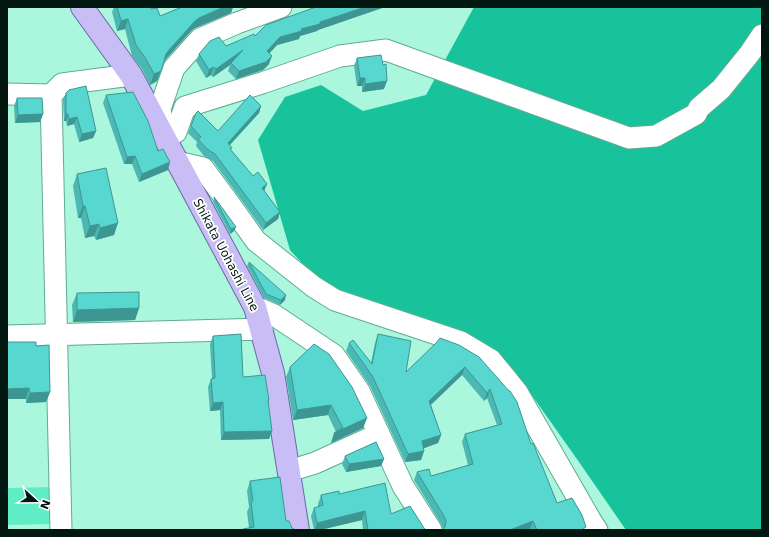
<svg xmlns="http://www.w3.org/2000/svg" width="769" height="537" viewBox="0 0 769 537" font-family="'DejaVu Sans',sans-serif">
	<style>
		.green { fill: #60ecc4 }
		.forest { fill: #18c39c }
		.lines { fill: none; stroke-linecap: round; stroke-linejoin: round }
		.minor-casing { stroke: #5fab93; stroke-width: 23 }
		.major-casing { stroke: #6b68a1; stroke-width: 24 }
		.minor { stroke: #fff; stroke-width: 21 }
		.major { stroke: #c8bef5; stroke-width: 22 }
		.wall { fill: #4cb8b3 }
		.shaded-wall { fill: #3e9692 }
		.building { fill: #58d6d0; stroke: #3e9692 }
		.labels { text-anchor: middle; stroke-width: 3.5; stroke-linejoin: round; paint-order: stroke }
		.street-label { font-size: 12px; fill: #011710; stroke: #fff }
	</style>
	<rect width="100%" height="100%" fill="#aaf7dd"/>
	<path class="green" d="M54,487L55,524L7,525V488Z"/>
	<path class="forest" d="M474,7H762V530H626L579,462L514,370L462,335L322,285L290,250L258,140L285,97L321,85L363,111L426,95Z"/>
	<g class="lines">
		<g class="minor-casing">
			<g id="minor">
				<path d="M281,7L237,23L200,39L174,68L160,109L164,137L176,132L185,107L262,83L340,56L386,50L629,138L656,136L696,114L699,108L721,89L750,53L762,35"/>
				<path d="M7,94L51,95"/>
				<path d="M177,162L203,168L231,206L256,241L314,287L335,300L461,342L491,360L517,392L591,521L597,530"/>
				<path d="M255,307L274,315L334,355L359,391L403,486L431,530"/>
				<path d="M7,336L262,329"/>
				<path d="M289,471L315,463L379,434"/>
				<path d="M61,530L51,95L62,84L131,75"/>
			</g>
		</g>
		<g class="major-casing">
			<path id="major" d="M82,7L131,75L255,307L273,373L298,530"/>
		</g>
		<use href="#minor" class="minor"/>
		<use href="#major" class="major"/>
	</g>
	<g class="wall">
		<path d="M114,7H151V9L160,16L182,7H233L231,13L195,28L191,31L165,60L163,63L157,81L150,85L142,69L132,56L125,29L117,31L112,12Z"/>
		<path d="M316,7H385L318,30L317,31L300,36L299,39L277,45L269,54V64L263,70L236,79L228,71L230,65L213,77L211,75L206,78L196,61L199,54L226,46L255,36Z"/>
		<path d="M357,58L384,89L362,92V86H357L354,66Z"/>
		<path d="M66,93L96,131L93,138L79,142L74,124L67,126L66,121H64L63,100Z"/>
		<path d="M106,95L158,151L168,170L139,182L132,164H124L103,103Z"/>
		<path d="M17,98L43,114L40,122L15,123L14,106Z"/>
		<path d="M261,106L259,113L230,145L231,150L253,176L267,184L264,191L280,212L278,219L263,230L213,161L204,156L196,146L197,142L188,133L196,113L218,131Z"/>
		<path d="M77,174L114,235L96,240L94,236L85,238L81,218H78L73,186Z"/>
		<path d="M214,197L234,231L230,234L213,202Z"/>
		<path d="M249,262L285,300L280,305L264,298L247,266Z"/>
		<path d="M77,293L139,308L135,320L73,322L72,305Z"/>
		<path d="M378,334L406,372L459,345L531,444L557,503L585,530H530V529L527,530H442L443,529L441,524L414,480L417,472L431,476L468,465L462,442L465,434L497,425L487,398L484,401L462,375L431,405L441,435L438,443L424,448V451L421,460L405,462L370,386L346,351L349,343L371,363L375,343Z"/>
		<path d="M213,336L243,377L269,400L268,402L272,431L269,439L221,440L220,410L210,411L208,387L211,379H212L210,344Z"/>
		<path d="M7,342L36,346L50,392L46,402L26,403V399H7Z"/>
		<path d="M290,367L367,418L363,428L331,443L336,432L328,415L293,420L286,377Z"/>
		<path d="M345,456L384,459L381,466L346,472L342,464Z"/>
		<path d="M250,481L292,528L295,530H243V529L249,528L247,512L249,507L247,491Z"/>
		<path d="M339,494L424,528L426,530H363L362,520L320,530H314L311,516L314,508L318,507V504L321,495Z"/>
	</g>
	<g class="shaded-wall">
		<path d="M224,7H233L231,13L195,28L191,31L165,60L163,64L166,54L169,50L195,21L199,18Z"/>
		<path d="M365,7H385L318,30L317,31L300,36L299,39L277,45L264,59L267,51L280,37L301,29Z"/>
		<path d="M128,19L125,29L117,31L121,21Z"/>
		<path d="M243,50L231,63L230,65L213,77L216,69Z"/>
		<path d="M272,56L269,64L263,70L236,79L239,71Z"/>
		<path d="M213,67L211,75L206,78L209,70Z"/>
		<path d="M161,71L157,81L150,85L154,74Z"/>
		<path d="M360,78H365L362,86H357Z"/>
		<path d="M387,81L384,89L362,92L365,84Z"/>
		<path d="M261,106L259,113L225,150L228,143Z"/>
		<path d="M43,114L40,122L15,123L18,115Z"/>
		<path d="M66,114H68L66,121H64Z"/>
		<path d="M77,117L74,124L67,126L69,119Z"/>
		<path d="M96,131L93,138L79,142L82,134Z"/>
		<path d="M135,156L132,164H124L127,157Z"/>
		<path d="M170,162L168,170L139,182L142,174Z"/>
		<path d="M267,184L264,191L262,188Z"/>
		<path d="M83,206H85L81,218H78Z"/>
		<path d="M280,212L278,219L263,230L266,223Z"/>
		<path d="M118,223L114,235L96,240L100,228Z"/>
		<path d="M99,224L94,236L85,238L90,226Z"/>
		<path d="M236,227L234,231L230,234L231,229Z"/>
		<path d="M286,295L285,300L280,305L281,300Z"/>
		<path d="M139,308L135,320L73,322L77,310Z"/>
		<path d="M465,367L462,375L426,409L429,401Z"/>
		<path d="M29,388L26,399H7V389Z"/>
		<path d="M490,389L487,398L484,401L487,393Z"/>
		<path d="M50,392L46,402L26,403L30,393Z"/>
		<path d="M223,402L220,410L210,411L213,403Z"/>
		<path d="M331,405L328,415L293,420L297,410Z"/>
		<path d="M367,418L363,428L331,443L334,433Z"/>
		<path d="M272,431L269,439L221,440L224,432Z"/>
		<path d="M441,435L438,443L419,450L422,441Z"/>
		<path d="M424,451L421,460L405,462L408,454Z"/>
		<path d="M384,459L381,466L346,472L349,464Z"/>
		<path d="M365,511L362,520L320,530H315L317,523Z"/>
		<path d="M533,521L530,529L527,530H510Z"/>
	</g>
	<g class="building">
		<path d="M117,7H151V9L157,8L160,16L182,7H224L199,18L195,21L169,50L166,54L161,71L154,74L146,59L136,45L128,19L121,21Z"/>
		<path d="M316,7H365L320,22V24L301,29L302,31L280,37L267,51L272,56L266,62L239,71L231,63L243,50L216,69L213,67L209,70L199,54L210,41L219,37L226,46L254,34L255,36L266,25Z"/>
		<path d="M381,55L383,65L386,64L387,81L365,84V78H360L357,58Z"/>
		<path d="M86,86L96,131L82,134L77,117L69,119L68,114H66V93L69,90Z"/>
		<path d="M133,92L148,121L158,151L163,149L170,162L142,174L135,156L127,157L106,95Z"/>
		<path d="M250,95L261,106L228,143L232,148L230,149L253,176L258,172L267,184L262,188L280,212L266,223L215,154L207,149L198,139L201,137L191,126L196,113L198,111L218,131Z"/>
		<path d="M17,98H42L43,114L18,115Z"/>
		<path d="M106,168L118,223L100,228L99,224L90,226L85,206H83L77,174Z"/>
		<path d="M214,197L223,209L236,227L231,229Z"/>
		<path d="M249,262L286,295L281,300L266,294Z"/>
		<path d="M139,292V308L77,310V293Z"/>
		<path d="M241,334L243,377L265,375L269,400H268L272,431L224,432L223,402L213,403L211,379L215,378L213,336Z"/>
		<path d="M378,334L411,341L406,372L436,343L440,338L459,345L479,357L509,391H510L517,402L531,444L533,443L557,503L572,498L582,515L586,527L583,529V530H537L533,521L510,530H442L445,527L446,521L444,516L417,472L429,469L431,476L473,464L465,434L502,424L490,389L487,393L465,367L429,401L441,435L422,441L424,451L408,454L373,377L349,343L353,340L372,364Z"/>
		<path d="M7,342H36V346L49,345L50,392L30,393L29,388L7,389Z"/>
		<path d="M314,344L329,354L352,387L367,418L334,433L343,428L331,405L297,410L290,367Z"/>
		<path d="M376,442L384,459L349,464L345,456Z"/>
		<path d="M280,477L286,521H289L292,528L295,530H243V529L254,527L251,502L253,501L250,481Z"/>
		<path d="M385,483L391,514L410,506L424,528L426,530H368L365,511L317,523L314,508L323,505L321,495L339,491V494Z"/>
	</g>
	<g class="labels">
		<g class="street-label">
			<text transform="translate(226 255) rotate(62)" y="4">Shikata Uohashi Line</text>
		</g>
	</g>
	<rect width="769" height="537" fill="none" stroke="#011710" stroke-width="16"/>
	<g transform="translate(36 501) rotate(111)" stroke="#ffffff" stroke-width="3" paint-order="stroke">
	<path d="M0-3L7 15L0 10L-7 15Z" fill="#011710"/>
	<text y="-6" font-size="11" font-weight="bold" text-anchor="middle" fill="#011710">N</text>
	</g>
</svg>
